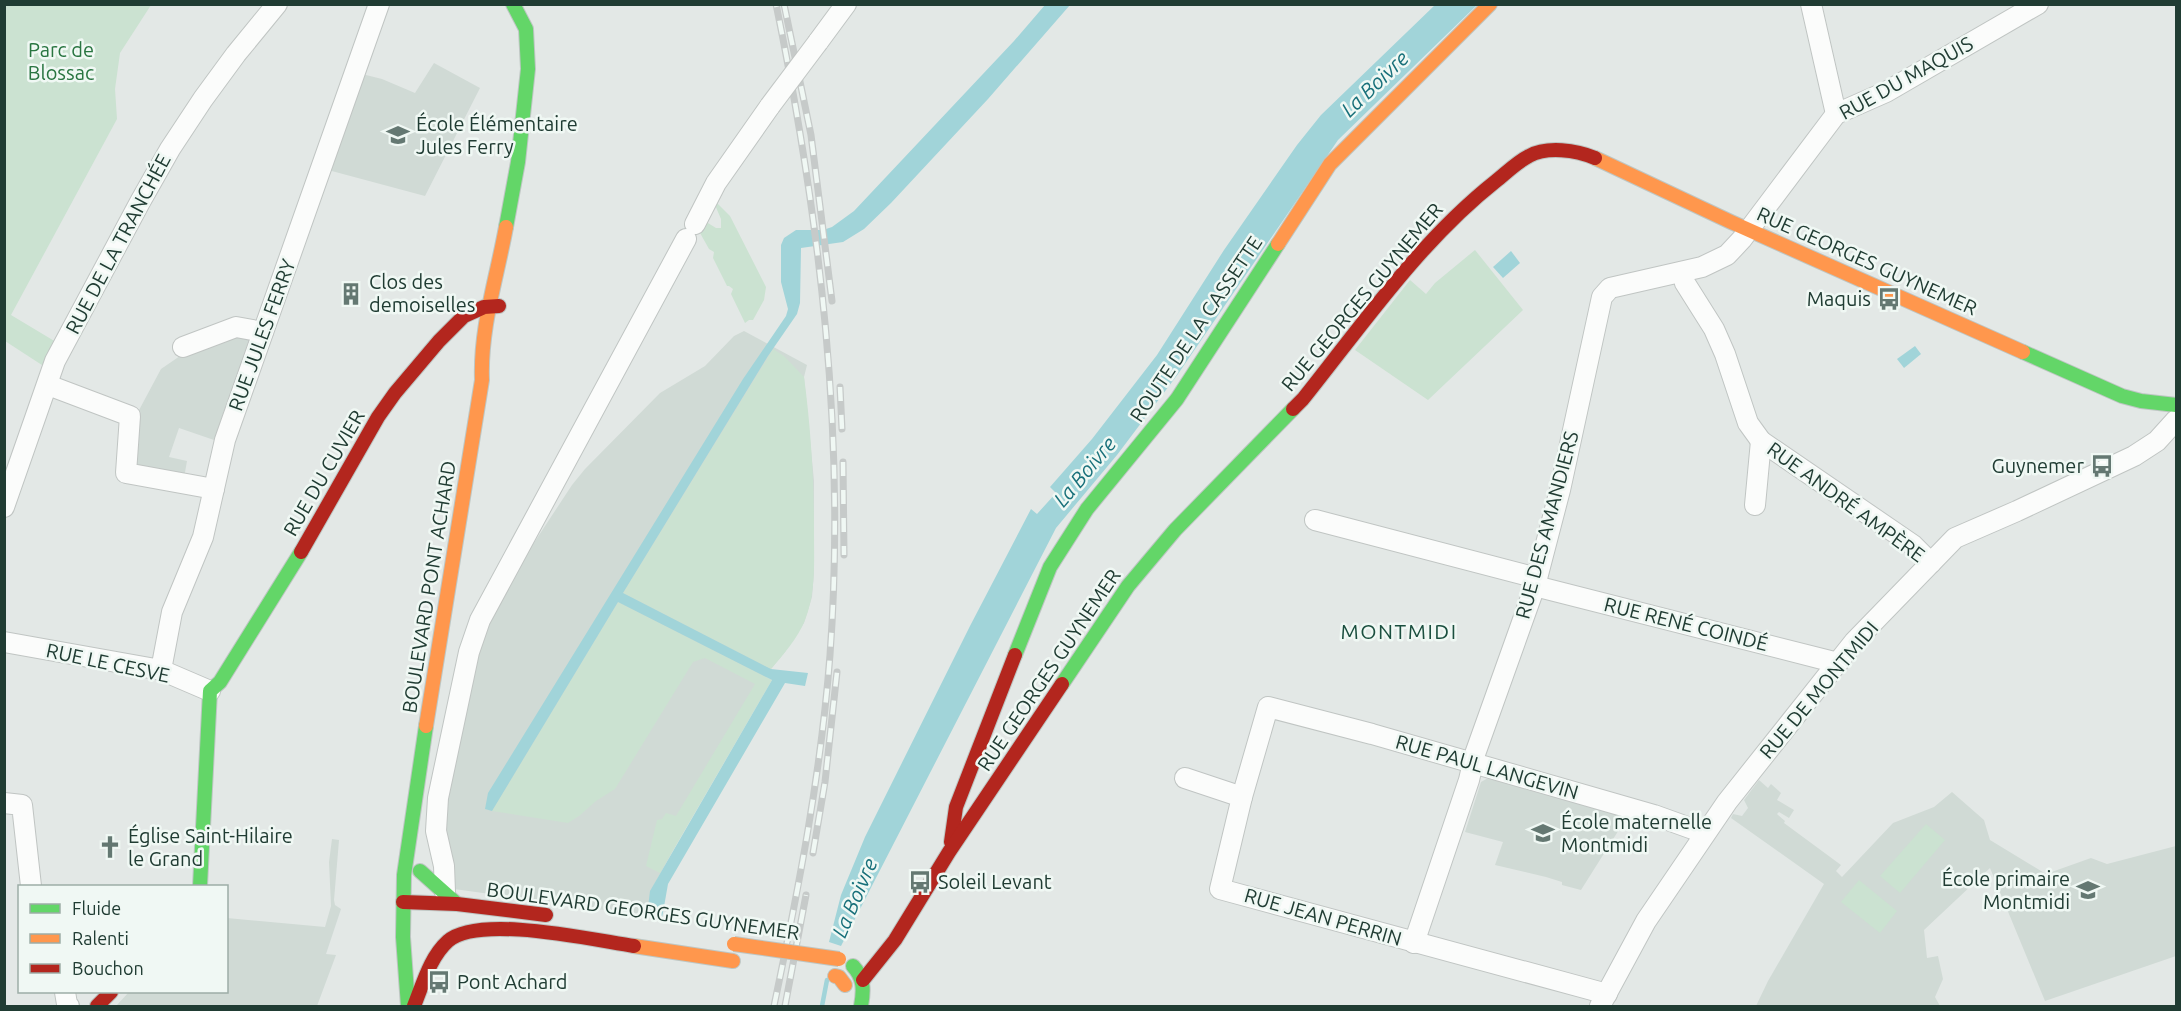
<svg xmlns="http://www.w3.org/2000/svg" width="2181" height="1011" viewBox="0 0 2181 1011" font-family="Ubuntu,sans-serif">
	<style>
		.built { fill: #d0dad5 }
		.green { fill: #cbe2d1 }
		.water { fill: #a1d4d9 }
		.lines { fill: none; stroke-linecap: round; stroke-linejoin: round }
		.stream { stroke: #a1d4d9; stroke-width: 4.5 }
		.street-casing { stroke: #c0c5c3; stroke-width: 22 }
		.fast-casing { stroke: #bec6c3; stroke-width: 16 }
		.slow-casing { stroke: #bec6c3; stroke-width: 16 }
		.jam-casing { stroke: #bec6c3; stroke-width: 16 }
		.street { stroke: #fbfcfb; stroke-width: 20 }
		.fast { stroke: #63d668; stroke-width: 14 }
		.slow { stroke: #ff974d; stroke-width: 14 }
		.jam { stroke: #b3261e; stroke-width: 14 }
		.rail-casing { stroke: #c6cac9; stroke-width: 7 }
		.rail { stroke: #f0f8f4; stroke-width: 4.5; stroke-dasharray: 14; stroke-linecap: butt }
		.street-bridge-casing { stroke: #c0c5c3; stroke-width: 22; stroke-linecap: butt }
		.slow-bridge-casing { stroke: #bec6c3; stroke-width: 16; stroke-linecap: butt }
		.street-bridge { stroke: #fbfcfb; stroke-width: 20 }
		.slow-bridge { stroke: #ff974d; stroke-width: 14 }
		.labels { text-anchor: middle; stroke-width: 5; stroke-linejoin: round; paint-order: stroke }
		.park-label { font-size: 20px; fill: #297541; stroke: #f0f8f4 }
		.street-label { font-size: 20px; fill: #203c33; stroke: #f0f8f4 }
		.poi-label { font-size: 20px; fill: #203c33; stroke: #f0f8f4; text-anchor: start }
		.water-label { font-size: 21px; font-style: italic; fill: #18707a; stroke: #f0f8f4 }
		.neighbourhood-label { font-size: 21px; letter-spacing: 1.5px; fill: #1b4f3f; stroke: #f0f8f4 }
	</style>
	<rect width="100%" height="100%" fill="#e3e8e6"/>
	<g class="built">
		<path d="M434,63L480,88L425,196L328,170L362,74L382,79L415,93Z"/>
		<path d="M744,331L807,365L804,377L814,481V572L812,597L804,623L785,652L771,669L654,885L647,916L454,889L443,838L444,799L478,649L501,593L572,485L585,469L660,393L705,366L734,336Z"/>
		<path d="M237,332L254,337L245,367L227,402L214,440L179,428L169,457L187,461L184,478L136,469L138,412L161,369L180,356Z"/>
		<path d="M1488,778L1627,817L1581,890L1562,885V882L1546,877L1495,865L1503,842L1465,832L1481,782Z"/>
		<path d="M1759,780L1768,788L1771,784L1781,793L1777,800L1794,810L1789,818L1779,812L1777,814L1785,821L1784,823L1841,865L1836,871L1842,877L1893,823L1934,807L1952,792L1984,820L1990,840L2046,874L2091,858L2107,864L2176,846V956L2045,1001L1990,868L1924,930L1927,958L1938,956L1943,979L1935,997L1940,1006H1756L1768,981L1824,884L1731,818L1733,814L1742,816L1748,808L1744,800Z"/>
		<path d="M332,839L339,840L334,900L335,905L341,909L326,954L336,955L317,1006H116L129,992H226L227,918L325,927L331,906L329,862Z"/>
	</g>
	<g class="green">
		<path d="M4,5H151L120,53L115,89L117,119L11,315L56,342L45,367L5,341Z"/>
		<path d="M712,198L730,216L766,287L764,300L753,320H749L745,323L731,294L733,289L729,286H727L713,258L714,252L709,249L695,224L703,220L716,228H721V219Z"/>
		<path d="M1475,250L1523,310L1428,400L1355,350L1410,280L1426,294L1435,283Z"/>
		<path d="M773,349L784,356L804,377C811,429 814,481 814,533C814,563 816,592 805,620C798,638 783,655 771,669L623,593Z"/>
		<path d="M618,602L772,680L660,873L646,866L657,820L662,819L666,813L676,816L755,684L705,658L693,662L615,789L596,801L579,816L568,823L492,811Z"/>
		<path d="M1926,824L1945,840L1900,893L1880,876Z"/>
		<path d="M1859,880L1897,911L1880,933L1841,902Z"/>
	</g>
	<g class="water">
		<path d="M1045,5H1070L988,99L891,203L864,229L843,242L801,248L800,303L797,314L768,356L623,593L771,669L808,673L805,686L785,683L668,884L662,918L647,916L650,891L772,680L618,602L492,811L485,809L488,793L743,379L786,316L788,309L781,282V245L784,238L796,230H823L832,227L854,211L1014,41Z"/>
		<path d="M1435,5H1477L1338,140L1178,374L1117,455L1056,528L841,946L829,942L841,895L865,837L970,626L1031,509L1037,514L1056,493L1050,487L1092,439L1157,355L1224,250L1297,145L1321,115Z"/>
		<path d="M1511,251L1520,263L1503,278L1493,267Z"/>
		<path d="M1915,346L1921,354L1904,368L1897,359Z"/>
	</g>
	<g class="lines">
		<path class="stream" d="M822,1006L827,980"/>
		<g class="street-casing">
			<g id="street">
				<path d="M1811,4L1836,114"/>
				<path d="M818,42L846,4"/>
				<path d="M695,224L716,183L770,106"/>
				<path d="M1682,272L1685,283L1714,329L1725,354L1748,423L1761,441L1913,545L1931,563"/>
				<path d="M183,347L236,327L263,332"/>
				<path d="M48,385L130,416L126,473L214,489"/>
				<path d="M1755,505L1761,441"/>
				<path d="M4,507L55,361L140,202L170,149L203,99L236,54L277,4"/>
				<path d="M1315,520L1537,578"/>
				<path d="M1535,586L1838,663"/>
				<path d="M4,642L161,670L210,691"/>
				<path d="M161,670L172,612L203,537L225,440L379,4"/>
				<path d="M1185,778L1242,797"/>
				<path d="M4,803L22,805L31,886"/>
				<path d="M445,892L444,866L436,831L438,798L469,652L480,620L686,239"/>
				<path d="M1414,943L1469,780L1475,754L1535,586L1560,490L1602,297L1610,288L1702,267L1727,255L1742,239L1836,114L1886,92L2038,4"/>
				<path d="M65,992L67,1004L69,1006"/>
				<path d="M1607,994L1220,889L1242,797L1268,707L1372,734L1654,815L1704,833"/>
				<path d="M1600,1006L1646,921L1727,802L1854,642L1955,538L2017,511L2134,456L2157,441L2176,420"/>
			</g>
		</g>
		<g class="fast-casing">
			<g id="fast">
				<path d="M506,227L518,162L528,69L526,29L513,4"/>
				<path d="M2023,352L2122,396L2141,401L2176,405"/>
				<path d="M1015,655L1050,567L1087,509L1177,399L1278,244"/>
				<path d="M1062,684L1128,586L1175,530L1293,409"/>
				<path d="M420,871L457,904"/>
				<path d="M200,886L210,691L220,682L301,552"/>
				<path d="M853,966C864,978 864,990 861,1006"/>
				<path d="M408,1006L403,937L404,875L426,726"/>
			</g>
		</g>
		<g class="slow-casing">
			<g id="slow">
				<path d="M1595,158L1731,222L2023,352"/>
				<path d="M1278,244L1330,164L1490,4"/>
				<path d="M426,726L482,380C480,328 497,277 506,227"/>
				<path d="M634,946L733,961"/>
				<path d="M835,976L839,977L845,985"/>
			</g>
		</g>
		<g class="jam-casing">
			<g id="jam">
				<path d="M1293,409L1303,399C1363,324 1420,241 1496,181C1506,173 1517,162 1529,156C1547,146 1576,150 1595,158"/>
				<path d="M301,552L378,417L395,393L439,341L464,316L484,307L499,306"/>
				<path d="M951,842L956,807L1015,655"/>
				<path d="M403,902L457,904L546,915"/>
				<path d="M863,980L895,940L949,852L1062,684"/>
				<path d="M97,1006L111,992"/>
				<path d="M414,1006C423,984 430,957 448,941C479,914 593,940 634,946"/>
			</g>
		</g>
		<use href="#street" class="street"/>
		<use href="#fast" class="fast"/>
		<use href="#slow" class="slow"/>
		<use href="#jam" class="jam"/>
		<g class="rail-casing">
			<g id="rail">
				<path d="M784,4L811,135L832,301"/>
				<path d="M840,387L842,429"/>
				<path d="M843,462L844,555"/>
				<path d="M813,853L825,782L837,672"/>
				<path d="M774,1006C798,891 821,774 830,655C846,436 820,219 776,4"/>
				<path d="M785,1006L806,895"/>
			</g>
		</g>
		<use href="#rail" class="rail"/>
		<g class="street-bridge-casing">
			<path id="street-bridge" d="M770,106L818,42"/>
		</g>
		<g class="slow-bridge-casing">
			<path id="slow-bridge" d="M734,944L839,959"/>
		</g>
		<use href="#street-bridge" class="street-bridge"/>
		<use href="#slow-bridge" class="slow-bridge"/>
	</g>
	<defs>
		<g id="school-bare" transform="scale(1.8)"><path d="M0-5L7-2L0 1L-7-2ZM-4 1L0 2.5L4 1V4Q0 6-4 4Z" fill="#647872" stroke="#f0f8f4" stroke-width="2.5" paint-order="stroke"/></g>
		<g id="building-bare" transform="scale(1.8)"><path d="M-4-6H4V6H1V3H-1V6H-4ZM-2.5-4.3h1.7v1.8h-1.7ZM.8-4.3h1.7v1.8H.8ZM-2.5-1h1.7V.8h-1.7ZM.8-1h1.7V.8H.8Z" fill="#647872" stroke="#f0f8f4" stroke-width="2.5" paint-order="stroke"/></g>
		<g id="bus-bare" transform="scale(1.8)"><path d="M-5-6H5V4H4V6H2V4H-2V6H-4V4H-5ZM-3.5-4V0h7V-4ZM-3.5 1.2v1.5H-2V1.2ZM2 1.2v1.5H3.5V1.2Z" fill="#647872" stroke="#f0f8f4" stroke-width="2.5" paint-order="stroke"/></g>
		<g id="church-bare" transform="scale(1.8)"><path d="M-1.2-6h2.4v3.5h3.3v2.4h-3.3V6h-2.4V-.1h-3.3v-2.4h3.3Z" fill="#647872" stroke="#f0f8f4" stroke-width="2.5" paint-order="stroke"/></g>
	</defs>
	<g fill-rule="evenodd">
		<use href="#school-bare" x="398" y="135"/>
		<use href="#building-bare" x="351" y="294"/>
		<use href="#bus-bare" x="1889" y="299"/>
		<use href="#bus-bare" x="2102" y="466"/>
		<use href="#school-bare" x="1543" y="833"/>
		<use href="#church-bare" x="110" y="847"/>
		<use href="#bus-bare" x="920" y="882"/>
		<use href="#school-bare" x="2088" y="890"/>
		<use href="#bus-bare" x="439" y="982"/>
	</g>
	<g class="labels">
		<g class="park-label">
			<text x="61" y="57">Parc de<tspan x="61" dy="23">Blossac</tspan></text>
		</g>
		<g class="street-label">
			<text transform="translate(1906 78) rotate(-29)" y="7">RUE DU MAQUIS</text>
			<text transform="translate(118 244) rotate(-62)" y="7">RUE DE LA TRANCHÉE</text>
			<text transform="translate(1867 261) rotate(24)" y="7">RUE GEORGES GUYNEMER</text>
			<text transform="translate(1362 297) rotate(-50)" y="7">RUE GEORGES GUYNEMER</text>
			<text transform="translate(1196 329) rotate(-56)" y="7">ROUTE DE LA CASSETTE</text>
			<text transform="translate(262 335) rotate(-70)" y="7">RUE JULES FERRY</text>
			<text transform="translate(324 473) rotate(-60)" y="7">RUE DU CUVIER</text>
			<text transform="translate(1846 502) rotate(36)" y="7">RUE ANDRÉ AMPÈRE</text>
			<text transform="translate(1547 525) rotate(-75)" y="7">RUE DES AMANDIERS</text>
			<text transform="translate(429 587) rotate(-81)" y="7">BOULEVARD PONT ACHARD</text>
			<text transform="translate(1686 624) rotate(14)" y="7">RUE RENÉ COINDÉ</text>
			<text transform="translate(108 663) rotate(12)" y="7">RUE LE CESVE</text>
			<text transform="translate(1049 670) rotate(-56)" y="7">RUE GEORGES GUYNEMER</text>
			<text transform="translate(1819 690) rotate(-50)" y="7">RUE DE MONTMIDI</text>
			<text transform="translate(1487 767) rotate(16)" y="7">RUE PAUL LANGEVIN</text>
			<text transform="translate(643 911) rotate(8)" y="7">BOULEVARD GEORGES GUYNEMER</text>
			<text transform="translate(1323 917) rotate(16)" y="7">RUE JEAN PERRIN</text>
		</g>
		<g class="poi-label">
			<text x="416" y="131">École Élémentaire<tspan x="416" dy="23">Jules Ferry</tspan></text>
			<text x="369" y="289">Clos des<tspan x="369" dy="23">demoiselles</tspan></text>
			<text x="1871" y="306" text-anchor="end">Maquis</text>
			<text x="2084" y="473" text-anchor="end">Guynemer</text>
			<text x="1561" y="829">École maternelle<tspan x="1561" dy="23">Montmidi</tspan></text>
			<text x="128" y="843">Église Saint-Hilaire<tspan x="128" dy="23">le Grand</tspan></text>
			<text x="2070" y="886" text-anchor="end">École primaire<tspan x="2070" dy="23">Montmidi</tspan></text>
			<text x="938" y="889">Soleil Levant</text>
			<text x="457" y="989">Pont Achard</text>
		</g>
		<g class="water-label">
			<text transform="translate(1375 84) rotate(-44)" y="7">La Boivre</text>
			<text transform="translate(1085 472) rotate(-50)" y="7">La Boivre</text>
			<text transform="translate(855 898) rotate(-67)" y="7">La Boivre</text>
		</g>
		<g class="neighbourhood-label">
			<text x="1399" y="639">MONTMIDI</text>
		</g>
	</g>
	<rect width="2181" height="1011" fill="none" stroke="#203c33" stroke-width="12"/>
	<rect x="18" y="885" width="210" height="108" fill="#f0f8f4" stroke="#9dada7" stroke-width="1.5"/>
	<rect x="30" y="904" width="30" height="9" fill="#63d668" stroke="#9dada7" stroke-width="1.5"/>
	<text x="72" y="915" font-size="18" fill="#203c33">Fluide</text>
	<rect x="30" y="934" width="30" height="9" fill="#ff974d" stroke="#9dada7" stroke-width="1.5"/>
	<text x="72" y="945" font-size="18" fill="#203c33">Ralenti</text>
	<rect x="30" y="964" width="30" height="9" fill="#b3261e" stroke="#9dada7" stroke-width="1.5"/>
	<text x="72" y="975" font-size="18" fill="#203c33">Bouchon</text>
</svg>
